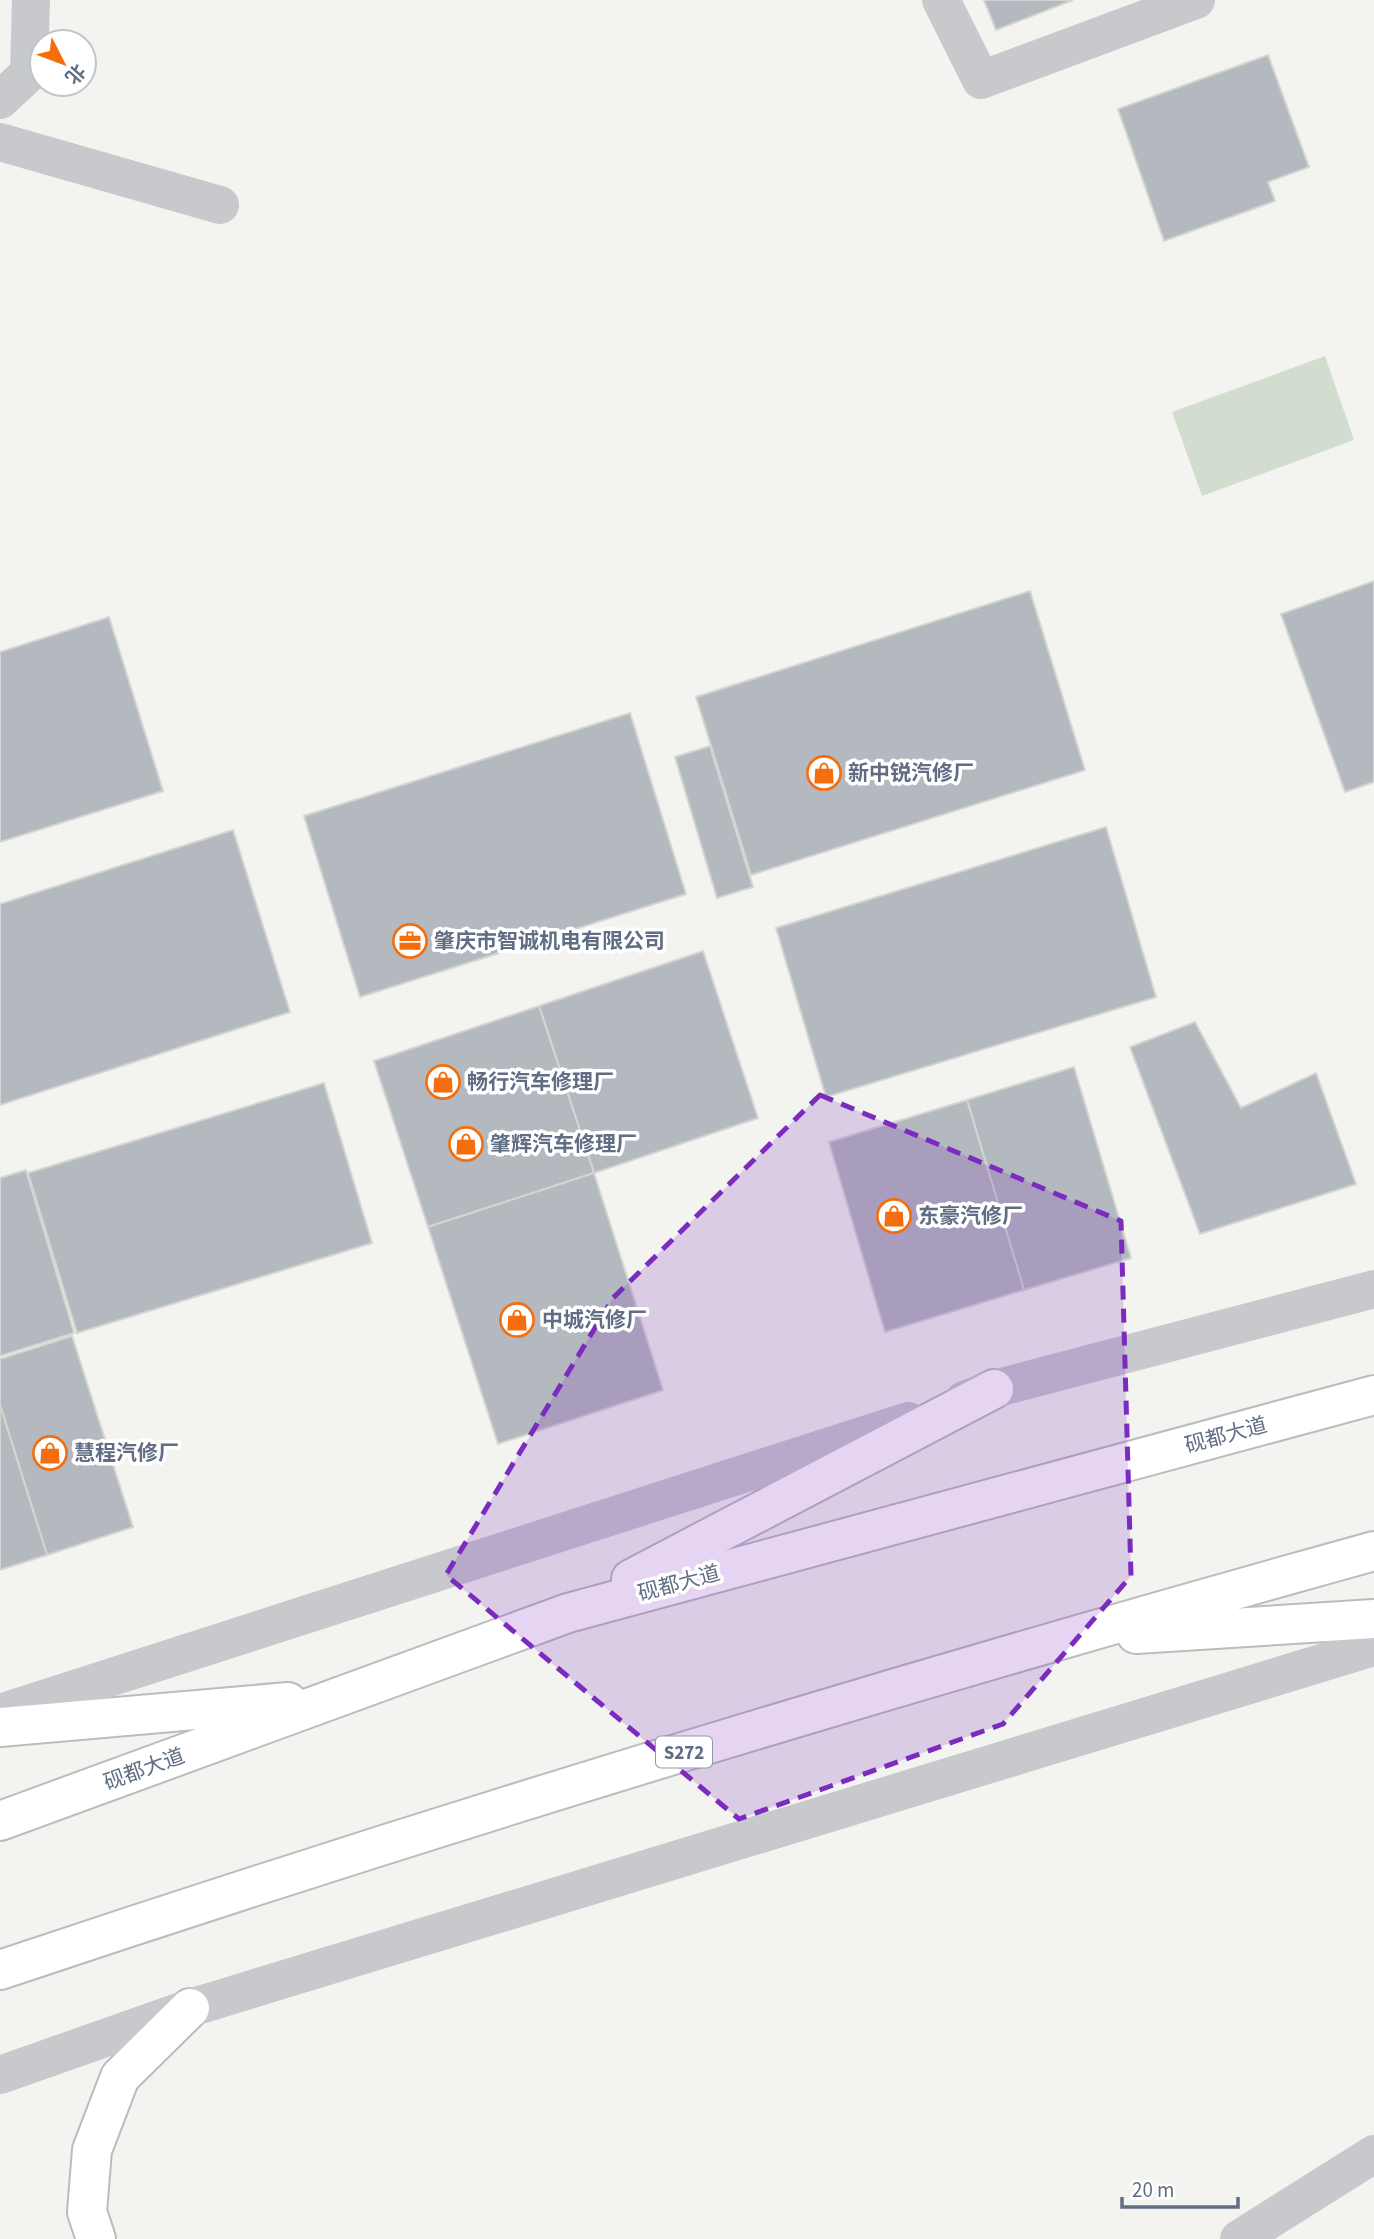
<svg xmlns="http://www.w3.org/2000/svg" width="1374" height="2239" viewBox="0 0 1374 2239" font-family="'Source Sans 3','Noto Sans SC',sans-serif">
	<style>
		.green { fill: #d2dccf }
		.building { fill: #b4b9bf; stroke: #d4d5d2; stroke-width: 2 }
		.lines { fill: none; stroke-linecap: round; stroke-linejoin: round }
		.major-casing { stroke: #b9bcc0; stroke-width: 42 }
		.minor { stroke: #c7c9cd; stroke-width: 38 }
		.major { stroke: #fff; stroke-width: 38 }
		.marked { fill: #7b2cbf; fill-opacity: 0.2; stroke: #7b2cbf; stroke-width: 5; stroke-dasharray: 14 9; stroke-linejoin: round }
		.labels { text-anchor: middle; stroke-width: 7; stroke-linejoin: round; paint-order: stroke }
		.shield { fill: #fff; stroke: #9099a8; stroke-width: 2 }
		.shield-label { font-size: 19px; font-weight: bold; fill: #606d83 }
		.poi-label { font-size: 21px; font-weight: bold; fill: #606d83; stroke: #fff; text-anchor: start }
		.street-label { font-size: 21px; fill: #606d83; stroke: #fff }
	</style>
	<rect width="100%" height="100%" fill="#f3f4ef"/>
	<path class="green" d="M1325,356L1354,440L1202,496L1172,412Z"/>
	<g class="building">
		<path d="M984,0H1073L996,30Z"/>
		<path d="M1268,55L1309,167L1268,182L1275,201L1164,241L1118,109Z"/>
		<path d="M1374,581V782L1345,792L1281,614Z"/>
		<path d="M1030,591L1085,770L751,875L696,697Z"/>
		<path d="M109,617L163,791L0,842V652Z"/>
		<path d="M630,713L686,894L360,997L304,816Z"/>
		<path d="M710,746L753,887L717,898L675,757Z"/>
		<path d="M1106,827L1156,997L826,1097L776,928Z"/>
		<path d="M233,830L290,1012L0,1105V904Z"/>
		<path d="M703,951L758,1118L594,1173L539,1006Z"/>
		<path d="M539,1006L594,1173L428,1227L374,1061Z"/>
		<path d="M1195,1022L1241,1108L1316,1073L1356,1184L1200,1234L1130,1047Z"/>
		<path d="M1074,1067L1131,1258L1024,1290L967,1100Z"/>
		<path d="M324,1083L372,1243L77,1333L28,1173Z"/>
		<path d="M967,1100L1024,1290L885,1332L829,1142Z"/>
		<path d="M26,1170L74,1333L0,1356V1178Z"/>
		<path d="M594,1173L663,1390L498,1444L428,1227Z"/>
		<path d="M72,1336L133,1527L47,1555L0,1405V1359Z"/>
		<path d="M0,1405L47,1555L0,1570Z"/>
	</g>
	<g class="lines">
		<g class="major-casing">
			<g id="major">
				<path d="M631,1579L994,1389"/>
				<path d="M1136,1634L1374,1619"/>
				<path d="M0,1727L288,1702"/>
				<path d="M0,1821L568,1613L1374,1395"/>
				<path d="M0,1970C454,1818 913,1679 1374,1551"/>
				<path d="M96,2239L87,2212L92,2150L120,2077L190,2008"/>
			</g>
		</g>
		<g class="minor">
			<path d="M941,0L981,80L1196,0"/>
			<path d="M0,100L29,73L31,0"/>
			<path d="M0,142L220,205"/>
			<path d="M964,1400L994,1389L1374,1289"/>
			<path d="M0,1713L908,1421"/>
			<path d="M0,2075L190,2008L1374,1647"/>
			<path d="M1239,2239L1374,2154"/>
		</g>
		<use href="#major" class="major"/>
	</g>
	<path class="marked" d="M820,1095L1121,1221L1131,1576L1003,1724L739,1819L446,1575L613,1298Z"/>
	<defs>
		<g id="shop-ring" transform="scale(1.75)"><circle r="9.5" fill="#fff" stroke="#f46e0e" stroke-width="1.5"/><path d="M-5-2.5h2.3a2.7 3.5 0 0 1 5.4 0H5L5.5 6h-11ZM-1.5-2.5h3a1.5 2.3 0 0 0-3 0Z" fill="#f46e0e"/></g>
		<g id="office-ring" transform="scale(1.75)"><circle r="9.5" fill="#fff" stroke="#f46e0e" stroke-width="1.5"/><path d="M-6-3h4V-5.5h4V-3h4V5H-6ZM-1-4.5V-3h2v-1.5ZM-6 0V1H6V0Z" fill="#f46e0e"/></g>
	</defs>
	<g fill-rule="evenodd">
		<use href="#shop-ring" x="824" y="773"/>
		<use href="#office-ring" x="410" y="941"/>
		<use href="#shop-ring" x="443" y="1082"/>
		<use href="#shop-ring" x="466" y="1144"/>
		<use href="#shop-ring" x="894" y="1216"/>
		<use href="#shop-ring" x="517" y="1320"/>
		<use href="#shop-ring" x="50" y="1453"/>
	</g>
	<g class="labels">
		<rect class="shield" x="656" y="1736.5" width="56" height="31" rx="5"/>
		<g class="shield-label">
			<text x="684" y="1759">S272</text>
		</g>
		<g class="poi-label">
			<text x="848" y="780">新中锐汽修厂</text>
			<text x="434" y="948">肇庆市智诚机电有限公司</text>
			<text x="467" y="1089">畅行汽车修理厂</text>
			<text x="490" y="1151">肇辉汽车修理厂</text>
			<text x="918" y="1223">东豪汽修厂</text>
			<text x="542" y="1327">中城汽修厂</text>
			<text x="74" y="1460">慧程汽修厂</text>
		</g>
		<g class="street-label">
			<text transform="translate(1226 1435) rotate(-15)" y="7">砚都大道</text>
			<text transform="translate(679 1583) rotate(-15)" y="7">砚都大道</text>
			<text transform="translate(144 1769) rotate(-20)" y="7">砚都大道</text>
		</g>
	</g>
	<g transform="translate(63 63) rotate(132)"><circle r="33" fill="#ffffff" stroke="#bfc5cd" stroke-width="2"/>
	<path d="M0-5L12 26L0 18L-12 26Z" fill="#f46e0e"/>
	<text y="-10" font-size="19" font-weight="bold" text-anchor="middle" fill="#606d83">北</text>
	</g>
	<path d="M1122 2197v10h116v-10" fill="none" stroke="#606d83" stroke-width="3.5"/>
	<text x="1132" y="2197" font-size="21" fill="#606d83" stroke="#ffffff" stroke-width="5" paint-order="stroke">20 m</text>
</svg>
